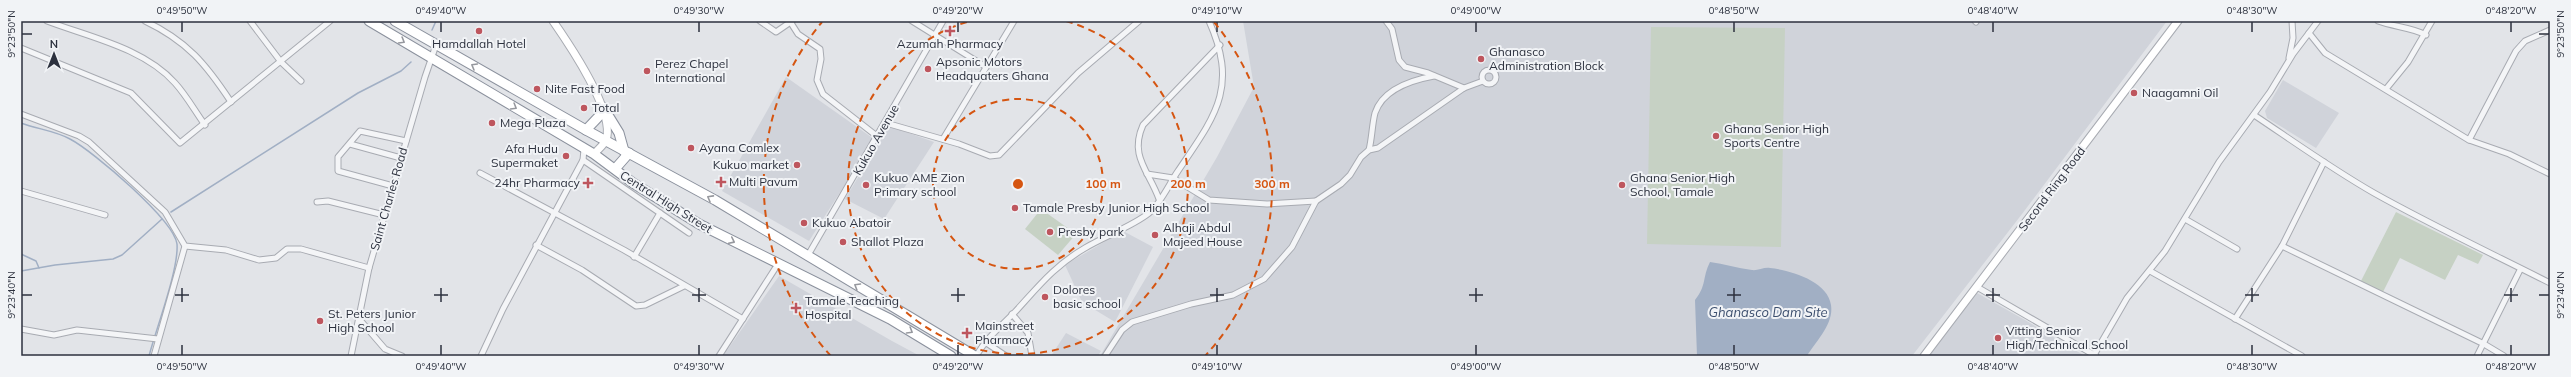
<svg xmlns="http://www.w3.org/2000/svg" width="2571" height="377" viewBox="0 0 2571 377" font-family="Mulish,sans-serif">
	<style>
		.built { fill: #d0d3da }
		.green { fill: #c6d1c4 }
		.water { fill: #a1afc4 }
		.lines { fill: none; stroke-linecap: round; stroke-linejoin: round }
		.stream { stroke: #a1afc4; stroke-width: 1.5 }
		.street-casing { stroke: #a8abb2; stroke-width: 7 }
		.secondary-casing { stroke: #a8abb2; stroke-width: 9 }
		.highway-casing { stroke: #8b919d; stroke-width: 11 }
		.street { stroke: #f4f5f7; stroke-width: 5 }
		.secondary { stroke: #fff; stroke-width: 7 }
		.highway { stroke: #fff; stroke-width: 9 }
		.oneway { stroke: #96989e }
		.ticks { fill: none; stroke: #2c313e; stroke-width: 1.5 }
		.ring { fill: none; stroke: #d55511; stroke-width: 2; stroke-dasharray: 7 5 }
		.poi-dot { fill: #be565e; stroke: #f1f3f6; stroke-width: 1.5 }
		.labels { text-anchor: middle; stroke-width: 4; stroke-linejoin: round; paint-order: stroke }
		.poi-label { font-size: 12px; fill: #2c313e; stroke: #f1f3f6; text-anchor: start }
		.street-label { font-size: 12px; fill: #2c313e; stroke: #f1f3f6 }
		.water-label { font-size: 13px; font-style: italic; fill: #3b4e6d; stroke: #f1f3f6 }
		.centre { fill: #d55511; stroke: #f1f3f6; stroke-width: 2 }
		.ring-label { font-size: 12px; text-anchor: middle; font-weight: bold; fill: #d55511; stroke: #f1f3f6; stroke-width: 4; stroke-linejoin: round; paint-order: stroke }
		.neatline { fill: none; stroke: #2c313e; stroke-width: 1.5 }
		.ticks-label { font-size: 10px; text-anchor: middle; fill: #2c313e }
	</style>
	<rect width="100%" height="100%" fill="#e2e4e8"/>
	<g class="built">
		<path d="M1243,21H2167L2022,214L1912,356H1100L1217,157L1254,87Z"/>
		<path d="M786,77L874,139L809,241L722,191Z"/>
		<path d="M2283,80L2339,113L2316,148L2267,118L2265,111Z"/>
		<path d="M889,126L934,142L884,219L845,199Z"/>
		<path d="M1123,231L1153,247L1115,322L1082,302L1065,265Z"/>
		<path d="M779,276L892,341L920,356H723Z"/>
		<path d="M1977,293L2025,320L2085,356H1928Z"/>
		<path d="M1066,333L1101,351L1098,356H1051Z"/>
	</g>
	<g class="green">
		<path d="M1651,27L1785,28L1781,247L1647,244Z"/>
		<path d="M1041,209L1076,234L1058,255L1025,229Z"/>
		<path d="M2396,212L2483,255L2478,264L2458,255L2445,280L2400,258L2383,292L2361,281Z"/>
	</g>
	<path class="water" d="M1710,262C1724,264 1737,268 1752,270C1757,271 1764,267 1770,268C1790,270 1828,281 1831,305C1834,324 1816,341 1807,356H1697L1695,300C1707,285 1702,278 1710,262Z"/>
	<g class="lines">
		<g class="stream">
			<path d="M432,30L436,21"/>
			<path d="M21,123C37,129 56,131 70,139C93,151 174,220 177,244C179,269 156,329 149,356"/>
			<path d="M171,212L358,93L401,71L411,62"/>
			<path d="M21,254L36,261L39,268"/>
			<path d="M21,271L55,265L113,259L122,255L162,219"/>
		</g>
		<g class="street-casing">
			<g id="street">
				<path d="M47,21C89,37 144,48 175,83C186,95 195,111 205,125"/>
				<path d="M145,21C187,41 206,64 231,102"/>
				<path d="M250,21L281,62L301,81"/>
				<path d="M760,21L776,32L792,21"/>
				<path d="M912,21L986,67"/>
				<path d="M1386,21L1392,29L1399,60L1405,67L1428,73L1464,88"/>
				<path d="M1975,21L1976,22"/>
				<path d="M2378,21C2394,27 2411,27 2426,35"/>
				<path d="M791,23L798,34L820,49L821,59L817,80L823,94L878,137"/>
				<path d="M2309,33L2325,53L2469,140L2509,154L2550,174"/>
				<path d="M21,48L131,93L180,143L330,21"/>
				<path d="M2289,58L2293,38L2292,21"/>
				<circle cx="1489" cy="77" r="7"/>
				<path d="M2386,89L2408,62L2432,21"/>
				<path d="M21,114L79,136L89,142L165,212L185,246L226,250L259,260L276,258L287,249H301L369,268"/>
				<path d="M2254,115C2293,141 2332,169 2374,193C2431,225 2491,253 2550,283"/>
				<path d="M886,123L959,144L990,156L999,155L1078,73L1139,21"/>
				<path d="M943,139L1014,21"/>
				<path d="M2469,140L2516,51L2525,41L2550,30"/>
				<path d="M350,144L401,158"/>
				<path d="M1369,150C1372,138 1372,125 1375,113C1383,89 1412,80 1434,76"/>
				<path d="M583,160L689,233"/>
				<path d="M480,173L624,250L743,319"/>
				<path d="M1147,174L1173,178L1209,200L1267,204L1316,201"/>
				<path d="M393,186L338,171V157L360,131L406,141"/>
				<path d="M21,191L105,215"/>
				<path d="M1159,199C1149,171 1129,156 1143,125L1220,45"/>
				<path d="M317,202L328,201L384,215"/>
				<path d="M2185,219L2237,249"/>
				<path d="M536,245L582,270L636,306L645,305L684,286"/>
				<path d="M2282,246L2484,344L2504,356"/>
				<path d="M634,257L660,213"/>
				<path d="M807,257L943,21"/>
				<path d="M2150,271L2302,356"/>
				<path d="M1977,287L2096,356"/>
				<path d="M1012,314L1028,333L1032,356"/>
				<path d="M2235,319L2282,246L2324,162"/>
				<path d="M360,320L385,349L402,356"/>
				<path d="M21,329L54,335L77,330L158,339"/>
				<path d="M985,342L1006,356"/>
				<path d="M2094,355L2127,298L2165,251L2219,162L2270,92L2293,54L2318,21"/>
				<path d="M154,356L185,246"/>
				<path d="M351,356L369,268L425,77L436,45"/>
				<path d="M481,356L503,309L583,160L584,149"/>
				<path d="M719,356L778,264"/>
				<path d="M976,356C986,339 1000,327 1014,313C1038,287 1054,266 1085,248C1103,237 1133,226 1149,213C1161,203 1169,184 1178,171C1215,116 1239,88 1209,21"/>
				<path d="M1105,356L1122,330L1132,322L1191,304L1233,295L1264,279L1292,247L1316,201L1341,184L1350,175L1361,157L1369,150L1378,148L1464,88L1483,81"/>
				<path d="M2477,356L2520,270"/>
			</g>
		</g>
		<g class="secondary-casing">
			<g id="secondary">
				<path d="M553,21C569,44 616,113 606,140C604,145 597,150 594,154"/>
				<path d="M1924,356L2178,21"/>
			</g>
		</g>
		<g class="highway-casing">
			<g id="highway">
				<path d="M369,21L594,154L633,183L699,224L890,319L951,356"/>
				<path d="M395,21L586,130L715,200L975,356"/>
				<path d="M603,107L619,133L624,151"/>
				<path d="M586,130L604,111"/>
				<path d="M615,169L629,153"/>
			</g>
		</g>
		<use href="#street" class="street"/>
		<use href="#secondary" class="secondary"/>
		<use href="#highway" class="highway"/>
	</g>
	<defs><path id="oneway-chevron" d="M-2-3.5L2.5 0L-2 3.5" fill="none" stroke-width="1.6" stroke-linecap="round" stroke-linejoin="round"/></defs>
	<g class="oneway">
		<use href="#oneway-chevron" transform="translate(402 41) rotate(31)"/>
		<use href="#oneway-chevron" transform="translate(474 66) rotate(-150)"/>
		<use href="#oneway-chevron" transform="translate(514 107) rotate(31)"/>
		<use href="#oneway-chevron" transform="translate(710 198) rotate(-151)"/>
		<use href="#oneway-chevron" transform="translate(732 241) rotate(26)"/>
		<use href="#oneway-chevron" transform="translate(857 286) rotate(-149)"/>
		<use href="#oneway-chevron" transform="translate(910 331) rotate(31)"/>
	</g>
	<path class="ticks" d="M182,22V32M441,22V32M699,22V32M958,22V32M1217,22V32M1476,22V32M1734,22V32M1993,22V32M2252,22V32M2511,22V32M22,34H32M2539,34H2549M182,288V302M441,288V302M699,288V302M958,288V302M1217,288V302M1476,288V302M1734,288V302M1993,288V302M2252,288V302M2511,288V302M22,295H32M175,295H189M434,295H448M692,295H706M951,295H965M1210,295H1224M1469,295H1483M1727,295H1741M1986,295H2000M2245,295H2259M2504,295H2518M2539,295H2549M182,345V355M441,345V355M699,345V355M958,345V355M1217,345V355M1476,345V355M1734,345V355M1993,345V355M2252,345V355M2511,345V355"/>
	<g class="ring">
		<circle cx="1018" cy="184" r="85"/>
		<path d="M1066 21A170 170 0 1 1 970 21"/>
		<path d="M831 356A254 254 0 0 1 822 22M1214 22A254 254 0 0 1 1205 356"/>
	</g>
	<g class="poi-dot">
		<circle cx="479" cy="31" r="4"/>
		<path d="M948 25h4v4h4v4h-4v4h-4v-4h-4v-4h4z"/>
		<circle cx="1481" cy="59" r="4"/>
		<circle cx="928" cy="69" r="4"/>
		<circle cx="647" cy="71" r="4"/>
		<circle cx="537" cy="89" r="4"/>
		<circle cx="2134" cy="93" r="4"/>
		<circle cx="584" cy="108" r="4"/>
		<circle cx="492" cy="123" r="4"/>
		<circle cx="1716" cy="136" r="4"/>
		<circle cx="691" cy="148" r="4"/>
		<circle cx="566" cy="156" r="4"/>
		<circle cx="797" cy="165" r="4"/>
		<path d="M719 176h4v4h4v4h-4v4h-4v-4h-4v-4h4z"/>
		<path d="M586 177h4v4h4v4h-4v4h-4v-4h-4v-4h4z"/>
		<circle cx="866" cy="185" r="4"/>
		<circle cx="1622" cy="185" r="4"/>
		<circle cx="1015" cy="208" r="4"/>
		<circle cx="804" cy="223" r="4"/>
		<circle cx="1050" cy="232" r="4"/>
		<circle cx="1155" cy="235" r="4"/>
		<circle cx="843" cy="242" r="4"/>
		<circle cx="1045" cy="297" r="4"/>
		<path d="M794 302h4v4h4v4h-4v4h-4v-4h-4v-4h4z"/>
		<circle cx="320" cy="321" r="4"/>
		<path d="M965 327h4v4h4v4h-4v4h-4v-4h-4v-4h4z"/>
		<circle cx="1998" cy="338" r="4"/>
	</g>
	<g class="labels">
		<g class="poi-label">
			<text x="479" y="48" text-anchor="middle">Hamdallah Hotel</text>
			<text x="950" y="48" text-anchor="middle">Azumah Pharmacy</text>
			<text x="1489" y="56">Ghanasco<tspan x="1489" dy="14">Administration Block</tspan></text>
			<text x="936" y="66">Apsonic Motors<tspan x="936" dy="14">Headquaters Ghana</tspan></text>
			<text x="655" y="68">Perez Chapel<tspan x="655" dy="14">International</tspan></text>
			<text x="545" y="93">Nite Fast Food</text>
			<text x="2142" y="97">Naagamni Oil</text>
			<text x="592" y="112">Total</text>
			<text x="500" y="127">Mega Plaza</text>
			<text x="1724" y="133">Ghana Senior High<tspan x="1724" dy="14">Sports Centre</tspan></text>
			<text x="699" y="152">Ayana Comlex</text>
			<text x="558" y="153" text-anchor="end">Afa Hudu<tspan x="558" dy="14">Supermaket</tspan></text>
			<text x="789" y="169" text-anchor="end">Kukuo market</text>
			<text x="874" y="182">Kukuo AME Zion<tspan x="874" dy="14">Primary school</tspan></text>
			<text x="1630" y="182">Ghana Senior High<tspan x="1630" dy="14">School, Tamale</tspan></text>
			<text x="729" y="186">Multi Pavum</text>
			<text x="580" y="187" text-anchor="end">24hr Pharmacy</text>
			<text x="1023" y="212">Tamale Presby Junior High School</text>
			<text x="812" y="227">Kukuo Abatoir</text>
			<text x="1163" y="232">Alhaji Abdul<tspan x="1163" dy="14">Majeed House</tspan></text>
			<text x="1058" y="236">Presby park</text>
			<text x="851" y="246">Shallot Plaza</text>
			<text x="1053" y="294">Dolores<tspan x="1053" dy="14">basic school</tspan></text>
			<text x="805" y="305">Tamale Teaching<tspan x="805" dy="14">Hospital</tspan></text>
			<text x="328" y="318">St. Peters Junior<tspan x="328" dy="14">High School</tspan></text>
			<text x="975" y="330">Mainstreet<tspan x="975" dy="14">Pharmacy</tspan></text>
			<text x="2006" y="335">Vitting Senior<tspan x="2006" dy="14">High/Technical School</tspan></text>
		</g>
		<g class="street-label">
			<text transform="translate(876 140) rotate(-60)" y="4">Kukuo Avenue</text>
			<text transform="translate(2052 189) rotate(-53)" y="4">Second Ring Road</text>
			<text transform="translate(389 199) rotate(-74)" y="4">Saint Charles Road</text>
			<text transform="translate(666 202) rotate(32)" y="4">Central High Street</text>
		</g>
		<g class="water-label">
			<text x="1768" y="317">Ghanasco Dam Site</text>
		</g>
	</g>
	<circle cx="1018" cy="184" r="6" class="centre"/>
	<g class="ring-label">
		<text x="1103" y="188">100 m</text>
		<text x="1188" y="188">200 m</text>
		<text x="1272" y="188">300 m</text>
	</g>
	<rect width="2571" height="377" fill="none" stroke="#f1f3f6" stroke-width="44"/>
	<g transform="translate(54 54)" stroke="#f1f3f6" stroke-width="3" paint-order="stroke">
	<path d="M0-3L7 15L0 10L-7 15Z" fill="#2c313e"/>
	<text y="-6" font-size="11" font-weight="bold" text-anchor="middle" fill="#2c313e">N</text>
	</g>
	<rect x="22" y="22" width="2527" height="333" class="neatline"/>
	<g class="ticks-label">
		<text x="182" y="14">0°49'50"W</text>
		<text x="441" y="14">0°49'40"W</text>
		<text x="699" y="14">0°49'30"W</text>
		<text x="958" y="14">0°49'20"W</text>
		<text x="1217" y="14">0°49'10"W</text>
		<text x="1476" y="14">0°49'00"W</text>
		<text x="1734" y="14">0°48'50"W</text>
		<text x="1993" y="14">0°48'40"W</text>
		<text x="2252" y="14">0°48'30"W</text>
		<text x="2511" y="14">0°48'20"W</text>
		<text transform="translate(11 34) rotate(-90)" y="4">9°23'50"N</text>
		<text transform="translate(2560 34) rotate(-90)" y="4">9°23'50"N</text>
		<text transform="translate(11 295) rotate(-90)" y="4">9°23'40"N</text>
		<text transform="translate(2560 295) rotate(-90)" y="4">9°23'40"N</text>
		<text x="182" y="370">0°49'50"W</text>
		<text x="441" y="370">0°49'40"W</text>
		<text x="699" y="370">0°49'30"W</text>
		<text x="958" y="370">0°49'20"W</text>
		<text x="1217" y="370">0°49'10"W</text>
		<text x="1476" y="370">0°49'00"W</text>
		<text x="1734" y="370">0°48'50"W</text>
		<text x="1993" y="370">0°48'40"W</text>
		<text x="2252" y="370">0°48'30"W</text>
		<text x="2511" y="370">0°48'20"W</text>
	</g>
</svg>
